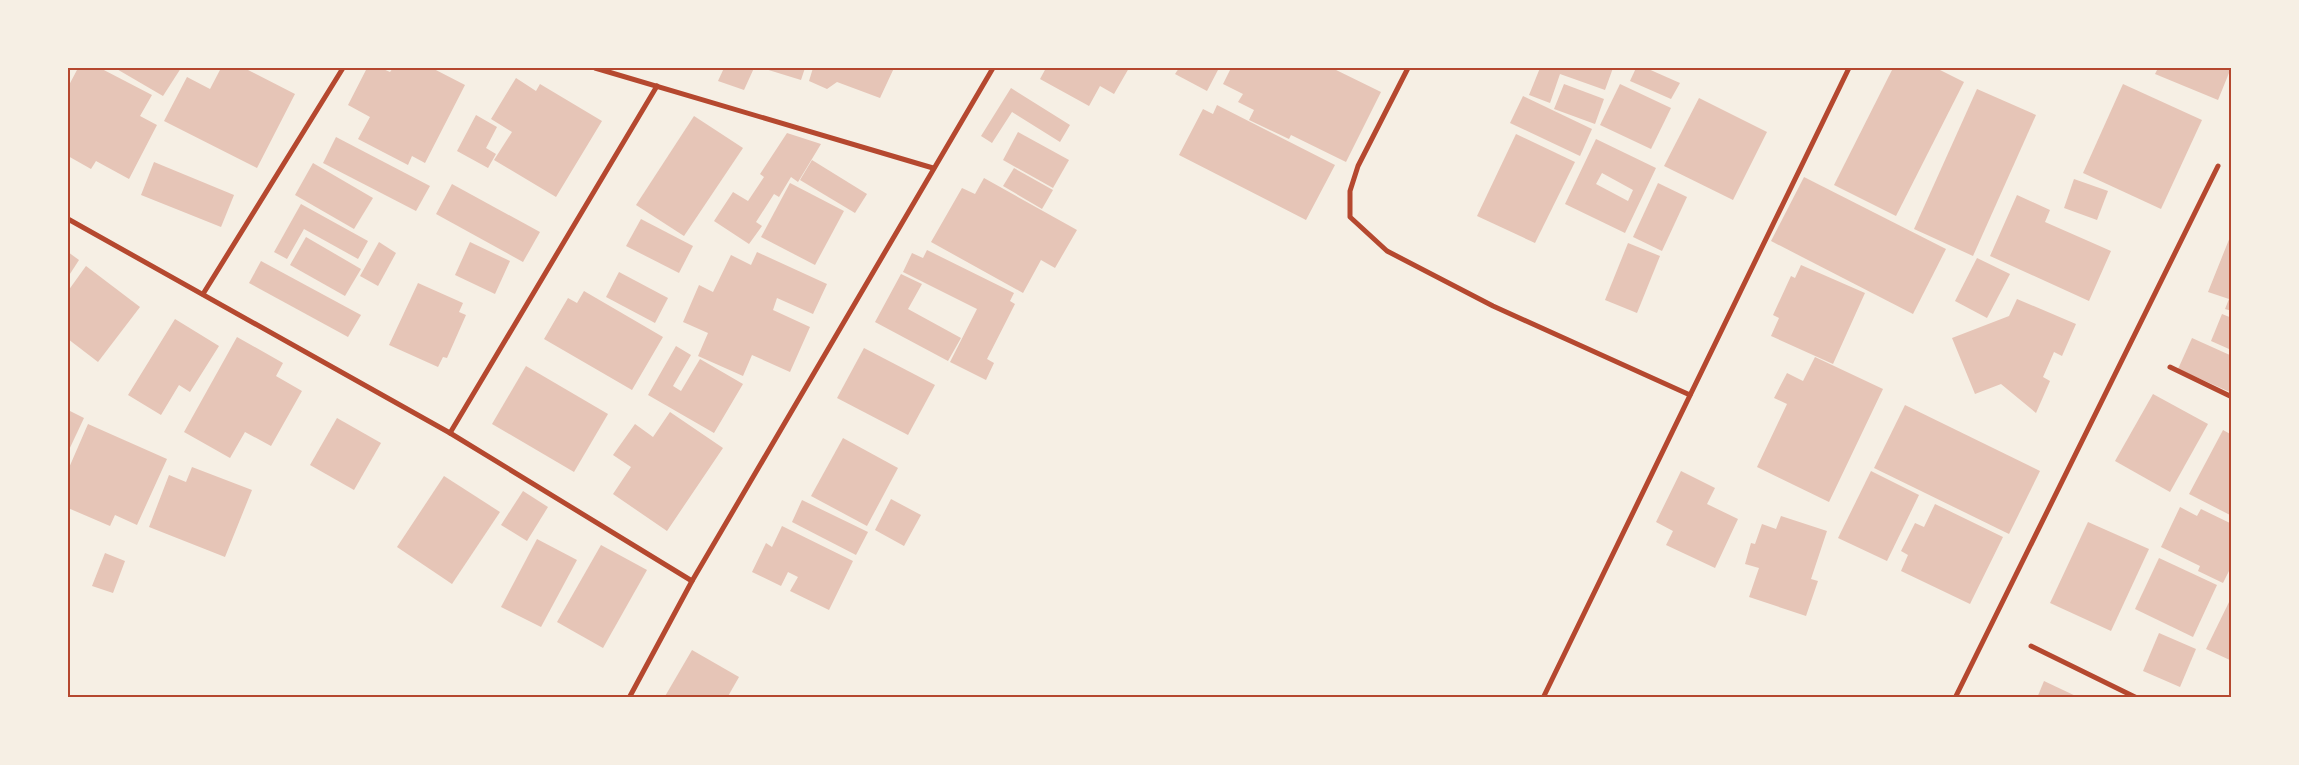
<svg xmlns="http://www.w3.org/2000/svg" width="2299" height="765" viewBox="0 0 2299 765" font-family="Lora,serif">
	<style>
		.building { fill: #e6c5b7; fill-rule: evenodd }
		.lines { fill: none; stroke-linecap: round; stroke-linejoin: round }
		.minor { stroke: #b5482f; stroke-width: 5 }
		.neatline { fill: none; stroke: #b5482f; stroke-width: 2 }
	</style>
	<rect width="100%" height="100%" fill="#f6efe4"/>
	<g class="building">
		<path d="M78,68H100L152,95L140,116L157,125L129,179L96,161L91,169L68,156V87Z"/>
		<path d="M115,68H181L163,96Z"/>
		<path d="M221,68H244L295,94L257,168L164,121L187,77L210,89Z"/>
		<path d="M367,68H381L390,72L393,68H432L465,85L425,163L412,156L408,165L358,139L370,117L348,105Z"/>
		<path d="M724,68H754L744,90L718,81Z"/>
		<path d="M762,68H805L801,80Z"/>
		<path d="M813,68H894L880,98L837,82L827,89L809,81Z"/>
		<path d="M1046,68H1129L1114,94L1100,86L1089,106L1040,79Z"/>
		<path d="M1179,68H1219L1207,91L1175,74Z"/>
		<path d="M1231,68H1332L1381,92L1346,162L1291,135L1289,139L1249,120L1254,110L1238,102L1243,94L1223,84Z"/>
		<path d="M1540,68H1613L1605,90L1560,74L1550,103L1529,95Z"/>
		<path d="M1636,68H1646L1680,83L1671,99L1630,81Z"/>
		<path d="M1893,68H1936L1964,82L1896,216L1834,185Z"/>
		<path d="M2158,68H2231L2218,100L2155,74Z"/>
		<path d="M516,78L536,91L540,84L602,121L556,197L494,160L512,132L491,119Z"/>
		<path d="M1564,84L1604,99L1595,124L1554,109Z"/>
		<path d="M1620,84L1671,108L1651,149L1600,125Z"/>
		<path d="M2123,84L2202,120L2161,209L2083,173Z"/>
		<path d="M1011,88L1070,125L1060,142L1012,112L992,143L981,136Z"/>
		<path d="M1977,89L2036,115L1973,256L1914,229Z"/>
		<path d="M1523,96L1592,129L1580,156L1510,123Z"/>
		<path d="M1699,98L1767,132L1733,200L1664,166Z"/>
		<path d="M1217,105L1335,165L1306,220L1179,155L1203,109L1213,114Z"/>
		<path d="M476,115L497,127L486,148L496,154L488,168L457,151Z"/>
		<path d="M694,116L743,148L684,236L636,205Z"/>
		<path d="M1018,132L1069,160L1053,188L1003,160Z"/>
		<path d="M787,133L821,144L798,182L791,177L779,197L774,194L756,222L762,226L749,244L714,221L733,192L748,201L764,177L760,174Z"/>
		<path d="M1516,134L1575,162L1535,243L1477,216Z"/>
		<path d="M336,137L430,186L416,211L323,163Z"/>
		<path d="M1596,139L1656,168L1625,233L1565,204ZM1602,173L1633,190L1628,201L1596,184Z"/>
		<path d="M812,160L867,194L855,213L800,180Z"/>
		<path d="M154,162L234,195L221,227L141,195Z"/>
		<path d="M313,163L373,198L354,229L295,195Z"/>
		<path d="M1014,168L1053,190L1042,209L1003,186Z"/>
		<path d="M1804,177L1946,249L1913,314L1771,241Z"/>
		<path d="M984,178L1077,230L1055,268L1041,260L1023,293L931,242L962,188L975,194Z"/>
		<path d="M2074,179L2108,191L2097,220L2064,208Z"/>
		<path d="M790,183L844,211L815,265L761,237Z"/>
		<path d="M1658,183L1687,197L1662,251L1633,237Z"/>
		<path d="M452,184L540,232L523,262L436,214Z"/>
		<path d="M2017,195L2050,210L2045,222L2111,251L2089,301L1990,256Z"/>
		<path d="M301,204L368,241L358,259L304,229L287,259L274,252Z"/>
		<path d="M641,219L693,246L679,273L626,246Z"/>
		<path d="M306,237L361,269L345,296L290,265Z"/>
		<path d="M2230,237L2232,238V311L2225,309L2229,299L2208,292Z"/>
		<path d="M379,242L396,253L378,286L360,276Z"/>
		<path d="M470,242L510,261L495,294L455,275Z"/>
		<path d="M1628,243L1660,256L1637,313L1605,300Z"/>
		<path d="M927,250L1014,293L1010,301L1015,304L987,359L994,363L986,380L950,362L977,309L903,272L912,253L923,258Z"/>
		<path d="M68,252L79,260L68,277Z"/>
		<path d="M757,252L827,284L813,314L777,298L773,310L810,327L790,372L752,355L743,376L698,356L708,333L683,322L699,285L713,292L731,255L751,265Z"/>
		<path d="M1977,258L2010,274L1987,318L1955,301Z"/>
		<path d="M261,261L361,315L348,337L249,283Z"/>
		<path d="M1801,265L1865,293L1833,364L1771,336L1779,318L1773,315L1791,276L1795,278Z"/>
		<path d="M86,266L140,307L98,362L68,339V291Z"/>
		<path d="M619,272L668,298L655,323L606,297Z"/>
		<path d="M901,274L922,284L908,309L961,338L948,361L875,322Z"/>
		<path d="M418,283L463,303L459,312L466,315L447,358L443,357L438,367L389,345Z"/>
		<path d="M584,291L663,337L632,390L544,339L568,298L577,303Z"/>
		<path d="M2017,299L2076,324L2062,356L2054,352L2043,377L2050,381L2036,413L2001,384L1975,394L1952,338L2009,316Z"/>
		<path d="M2222,314L2232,318V342L2229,349L2211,341Z"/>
		<path d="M175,319L219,346L190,392L179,385L161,415L128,395Z"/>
		<path d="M237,337L283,363L276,376L302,391L271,446L245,432L230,458L184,432Z"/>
		<path d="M2192,338L2232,356V393L2178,369Z"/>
		<path d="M676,346L691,355L673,386L681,391L700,359L743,384L714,433L648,395Z"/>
		<path d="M864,348L935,385L908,435L837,398Z"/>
		<path d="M1815,357L1883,389L1829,502L1757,467L1787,404L1774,398L1787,373L1803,381Z"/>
		<path d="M526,366L608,414L574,472L492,424Z"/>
		<path d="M2153,394L2208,424L2170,492L2115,461Z"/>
		<path d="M1905,405L2040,471L2009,534L1874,468Z"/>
		<path d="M68,410L84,418L68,452Z"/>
		<path d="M670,412L723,448L667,531L613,494L631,467L613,455L635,424L653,437Z"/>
		<path d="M337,418L381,443L354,490L310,465Z"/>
		<path d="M88,424L167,459L137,525L115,515L110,526L68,508V470Z"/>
		<path d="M2223,430L2232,435V516L2189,494Z"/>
		<path d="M843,438L898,468L867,526L811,496Z"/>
		<path d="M192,467L252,490L225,557L149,527L169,475L186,482Z"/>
		<path d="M1681,471L1715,488L1707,504L1738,519L1715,568L1666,545L1673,531L1656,522Z"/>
		<path d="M1871,471L1919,495L1887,561L1838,538Z"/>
		<path d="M444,476L500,512L452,584L397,547Z"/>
		<path d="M523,491L548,507L527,541L501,525Z"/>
		<path d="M891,499L921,515L904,546L875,530Z"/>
		<path d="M802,500L868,532L856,555L792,522Z"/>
		<path d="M1935,504L2003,537L1970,604L1901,571L1908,555L1901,551L1915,523L1924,527Z"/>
		<path d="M2180,507L2197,516L2201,509L2232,524V565L2223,583L2198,571L2200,566L2161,547Z"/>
		<path d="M1781,516L1827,531L1811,579L1818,581L1806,616L1749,597L1759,568L1745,564L1751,543L1755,544L1762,524L1776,529Z"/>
		<path d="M2088,522L2149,549L2111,631L2050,603Z"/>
		<path d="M782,526L853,561L829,610L790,591L798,577L788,572L781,586L752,572L766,543L772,547Z"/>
		<path d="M537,539L577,560L541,627L501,607Z"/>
		<path d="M601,545L647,570L603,648L557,622Z"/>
		<path d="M105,553L125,561L113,593L92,586Z"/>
		<path d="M2159,558L2217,585L2193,637L2135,609Z"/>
		<path d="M2232,596V661L2206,649Z"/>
		<path d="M2159,633L2196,649L2180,687L2143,671Z"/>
		<path d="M692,650L739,677L727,698H664Z"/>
		<path d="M2044,681L2080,698H2037Z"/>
	</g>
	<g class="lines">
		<g class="minor">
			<path d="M595,68L933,168"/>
			<path d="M1408,68L1358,166L1350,191V217L1387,251L1493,306L1690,395"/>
			<path d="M68,219L450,433L692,581"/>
			<path d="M203,294L343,68"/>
			<path d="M2170,367L2232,397"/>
			<path d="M450,433L657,86"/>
			<path d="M2031,646L2137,698"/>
			<path d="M629,698L692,581L993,68"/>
			<path d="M1543,698L1849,68"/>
			<path d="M1955,698L2218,166"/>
		</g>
	</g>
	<rect width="2299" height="765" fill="none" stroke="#f6efe4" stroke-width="138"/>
	<rect x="69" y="69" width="2161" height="627" class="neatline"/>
</svg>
